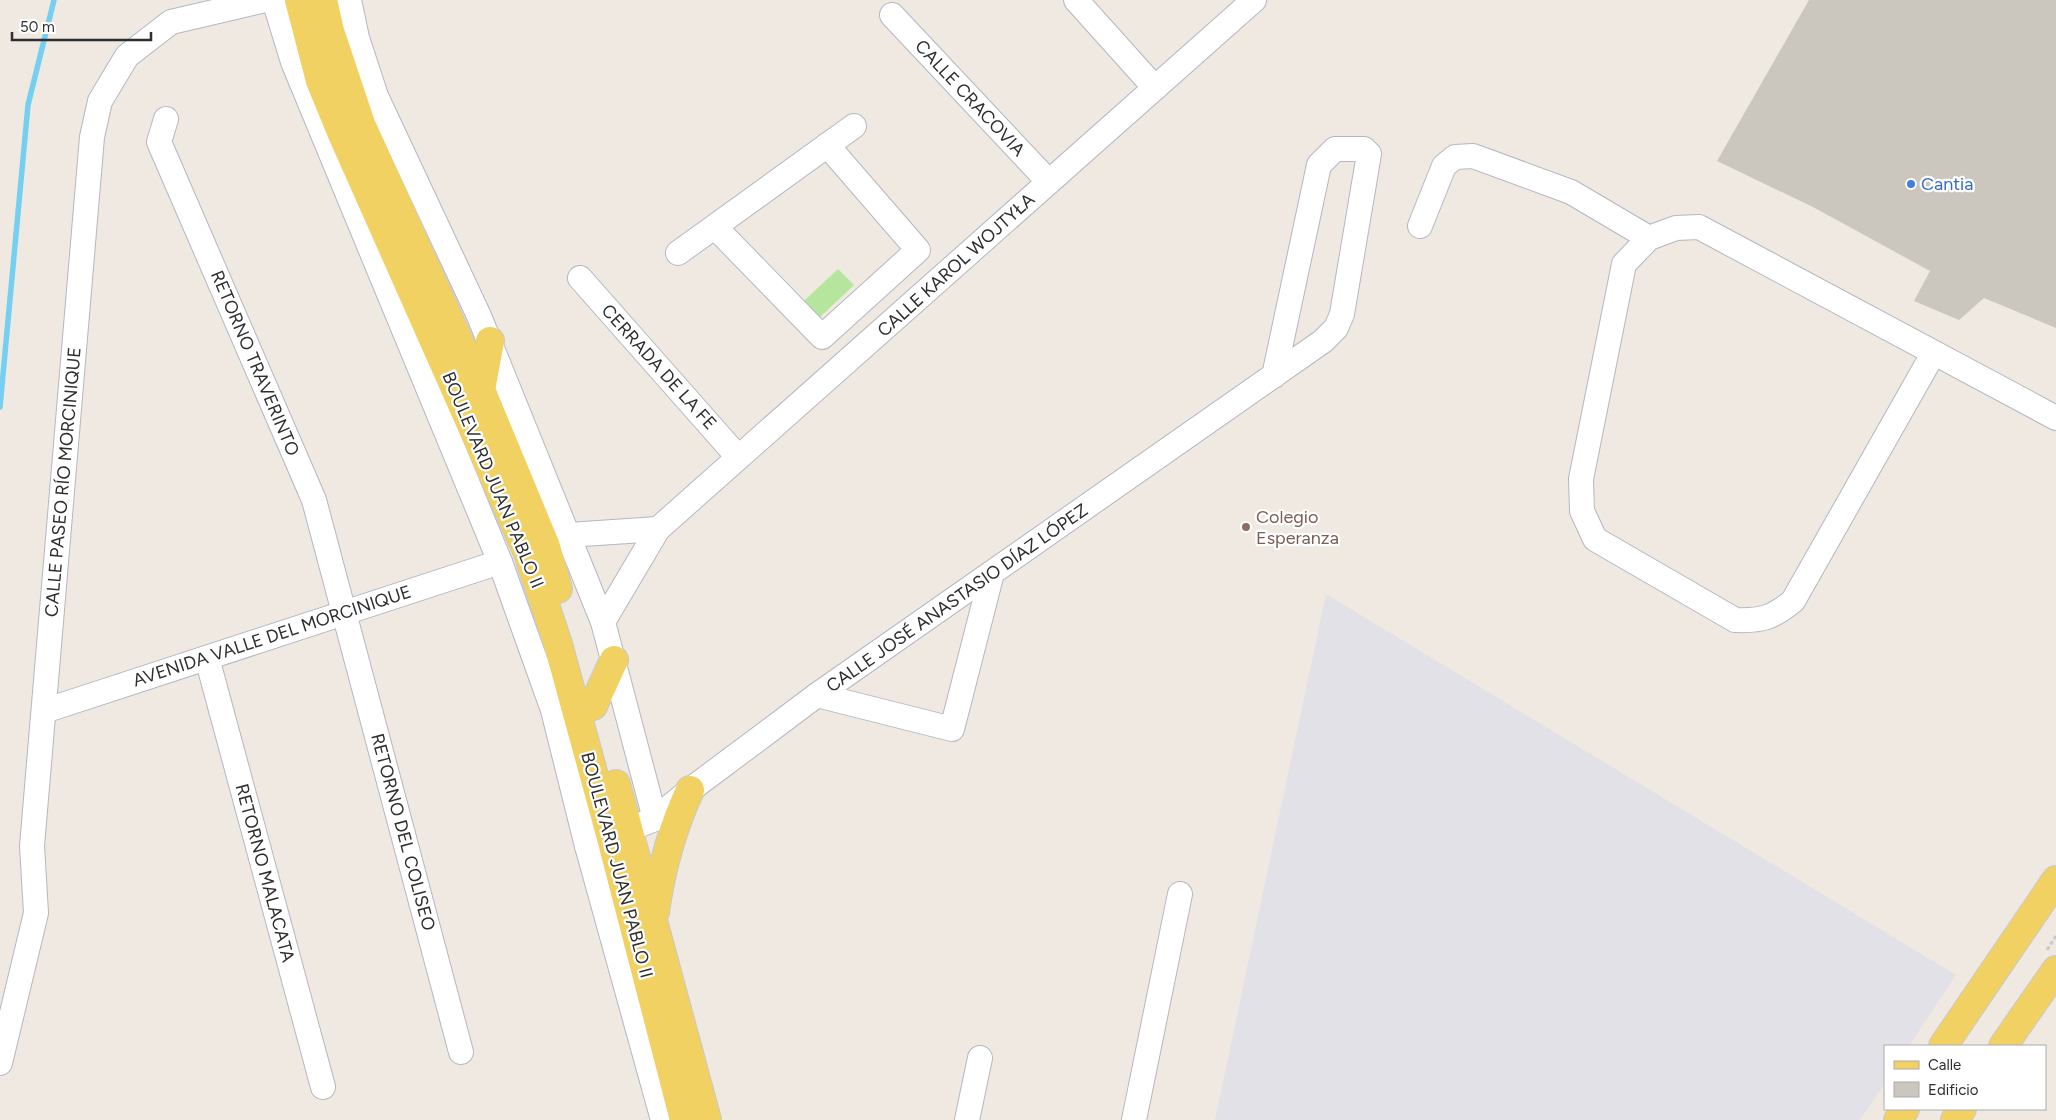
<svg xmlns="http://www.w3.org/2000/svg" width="2056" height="1120" viewBox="0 0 2056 1120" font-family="Figtree,sans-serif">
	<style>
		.industrial { fill: #e3e1e8 }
		.green { fill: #b6e59e }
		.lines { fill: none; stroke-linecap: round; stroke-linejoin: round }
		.stream { stroke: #75cff0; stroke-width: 5.5 }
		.building { fill: #cbc7bf }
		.minor-casing { stroke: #b4b7c1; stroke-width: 26 }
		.major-casing { stroke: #c9c9c9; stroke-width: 30 }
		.path { stroke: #c9c9c9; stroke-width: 3; stroke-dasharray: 4 2.5; stroke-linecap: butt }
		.minor { stroke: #fff; stroke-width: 24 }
		.major { stroke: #f2d163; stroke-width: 28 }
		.shop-dot { fill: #3f7fe0; stroke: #fff; stroke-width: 2 }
		.education-dot { fill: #8d6e63; stroke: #fff; stroke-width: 2 }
		.labels { text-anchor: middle; stroke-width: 4.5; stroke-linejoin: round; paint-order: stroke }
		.street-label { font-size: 18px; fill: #2e2e2e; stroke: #fff }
		.shop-label { font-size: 18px; fill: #366cbe; stroke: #fff; text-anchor: start }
		.education-label { font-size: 18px; fill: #785e54; stroke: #fff; text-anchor: start }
	</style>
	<rect width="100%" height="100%" fill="#efe9e1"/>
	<path class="industrial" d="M1326,594L1956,975L1909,1046H1885V1083L1860,1120H1215Z"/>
	<path class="green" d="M838,269L854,285L819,318L804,301Z"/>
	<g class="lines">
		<path class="stream" d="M0,407L28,105L54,0"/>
	</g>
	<path class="building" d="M1809,0H2056V328L1984,298L1959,320L1914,301L1930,271L1813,207L1717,161Z"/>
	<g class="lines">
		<g class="minor-casing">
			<g id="minor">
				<path d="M274,0L293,62L500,562L553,710L587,846L663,1120"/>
				<path d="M349,0L357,38L376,96L479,316L603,622L655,819"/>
				<path d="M1076,0L1155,88"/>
				<path d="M892,15L1049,182"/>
				<path d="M166,119L159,142L314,500L461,1052"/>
				<path d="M1420,226L1444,166L1455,157L1473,156L1571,192L1649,238"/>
				<path d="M715,227L822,337L918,250L827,145"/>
				<path d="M678,253L854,126"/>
				<path d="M580,278L738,457"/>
				<path d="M1933,354L1793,601C1772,618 1762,621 1735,620L1595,539L1582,511L1581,479L1624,264L1649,238L1676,228L1699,227L2056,418"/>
				<path d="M568,535L658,529"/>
				<path d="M603,622L658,529L1254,0"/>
				<path d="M207,658L323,1087"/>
				<path d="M817,695L952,729L992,573"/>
				<path d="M44,711L500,562"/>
				<path d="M587,846L655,819L690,790L817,695L1323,341L1336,328L1342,314L1369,154L1364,149H1335L1319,165L1274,376"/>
				<path d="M0,1063L36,913L32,846L92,137L100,101L127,56L171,22L265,0"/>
				<path d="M967,1120L980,1058"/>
				<path d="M1134,1120L1180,894"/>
			</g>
		</g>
		<g class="major-casing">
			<g id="major">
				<path d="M299,0L320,81L341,132L527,551L558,644L611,838L684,1120"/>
				<path d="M323,0L330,31L361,124L481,390L545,544L558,589"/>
				<path d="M481,390L490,341"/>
				<path d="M593,706L614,660"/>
				<path d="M616,784L707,1120"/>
				<path d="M655,912C661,869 672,829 690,790"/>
				<path d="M1943,1046L2056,880"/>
				<path d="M2003,1046L2056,970"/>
				<path d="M1898,1120L1905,1109"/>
				<path d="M1955,1120L1962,1109"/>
			</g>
		</g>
		<path class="path" d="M2047,950L2056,936"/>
		<use href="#minor" class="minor"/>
		<use href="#major" class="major"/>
	</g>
	<circle class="shop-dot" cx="1911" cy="184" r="5"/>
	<circle class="education-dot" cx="1246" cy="527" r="5"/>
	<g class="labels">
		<g class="street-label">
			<text transform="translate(970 98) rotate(47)" y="6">CALLE CRACOVIA</text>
			<text transform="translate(956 265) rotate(-42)" y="6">CALLE KAROL WOJTYŁA</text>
			<text transform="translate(255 363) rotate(67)" y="6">RETORNO TRAVERINTO</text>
			<text transform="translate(659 367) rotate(48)" y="6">CERRADA DE LA FE</text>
			<text transform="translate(493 480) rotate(67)" y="6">BOULEVARD JUAN PABLO II</text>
			<text transform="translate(63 482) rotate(-85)" y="6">CALLE PASEO RÍO MORCINIQUE</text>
			<text transform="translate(957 598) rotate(-35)" y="6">CALLE JOSÉ ANASTASIO DÍAZ LÓPEZ</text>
			<text transform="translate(272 636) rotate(-18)" y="6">AVENIDA VALLE DEL MORCINIQUE</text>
			<text transform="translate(403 832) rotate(75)" y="6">RETORNO DEL COLISEO</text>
			<text transform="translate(617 865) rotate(75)" y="6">BOULEVARD JUAN PABLO II</text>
			<text transform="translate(265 873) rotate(75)" y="6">RETORNO MALACATA</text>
		</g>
		<g class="shop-label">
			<text x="1921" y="190">Cantia</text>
		</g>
		<g class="education-label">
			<text x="1256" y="523">Colegio<tspan x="1256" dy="21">Esperanza</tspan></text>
		</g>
	</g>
	<rect x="1884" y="1045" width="162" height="65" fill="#ffffff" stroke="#ababab"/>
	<rect x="1894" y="1061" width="25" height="8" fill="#f2d163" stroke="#ababab"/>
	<text x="1928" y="1070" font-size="15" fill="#2e2e2e">Calle</text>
	<rect x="1894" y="1082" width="25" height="15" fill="#cbc7bf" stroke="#ababab"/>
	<text x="1928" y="1095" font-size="15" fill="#2e2e2e">Edificio</text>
	<path d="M12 32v8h139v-8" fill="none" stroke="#2e2e2e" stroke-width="2.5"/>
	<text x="20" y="32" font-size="15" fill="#2e2e2e" stroke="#ffffff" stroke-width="4" paint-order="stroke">50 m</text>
</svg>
